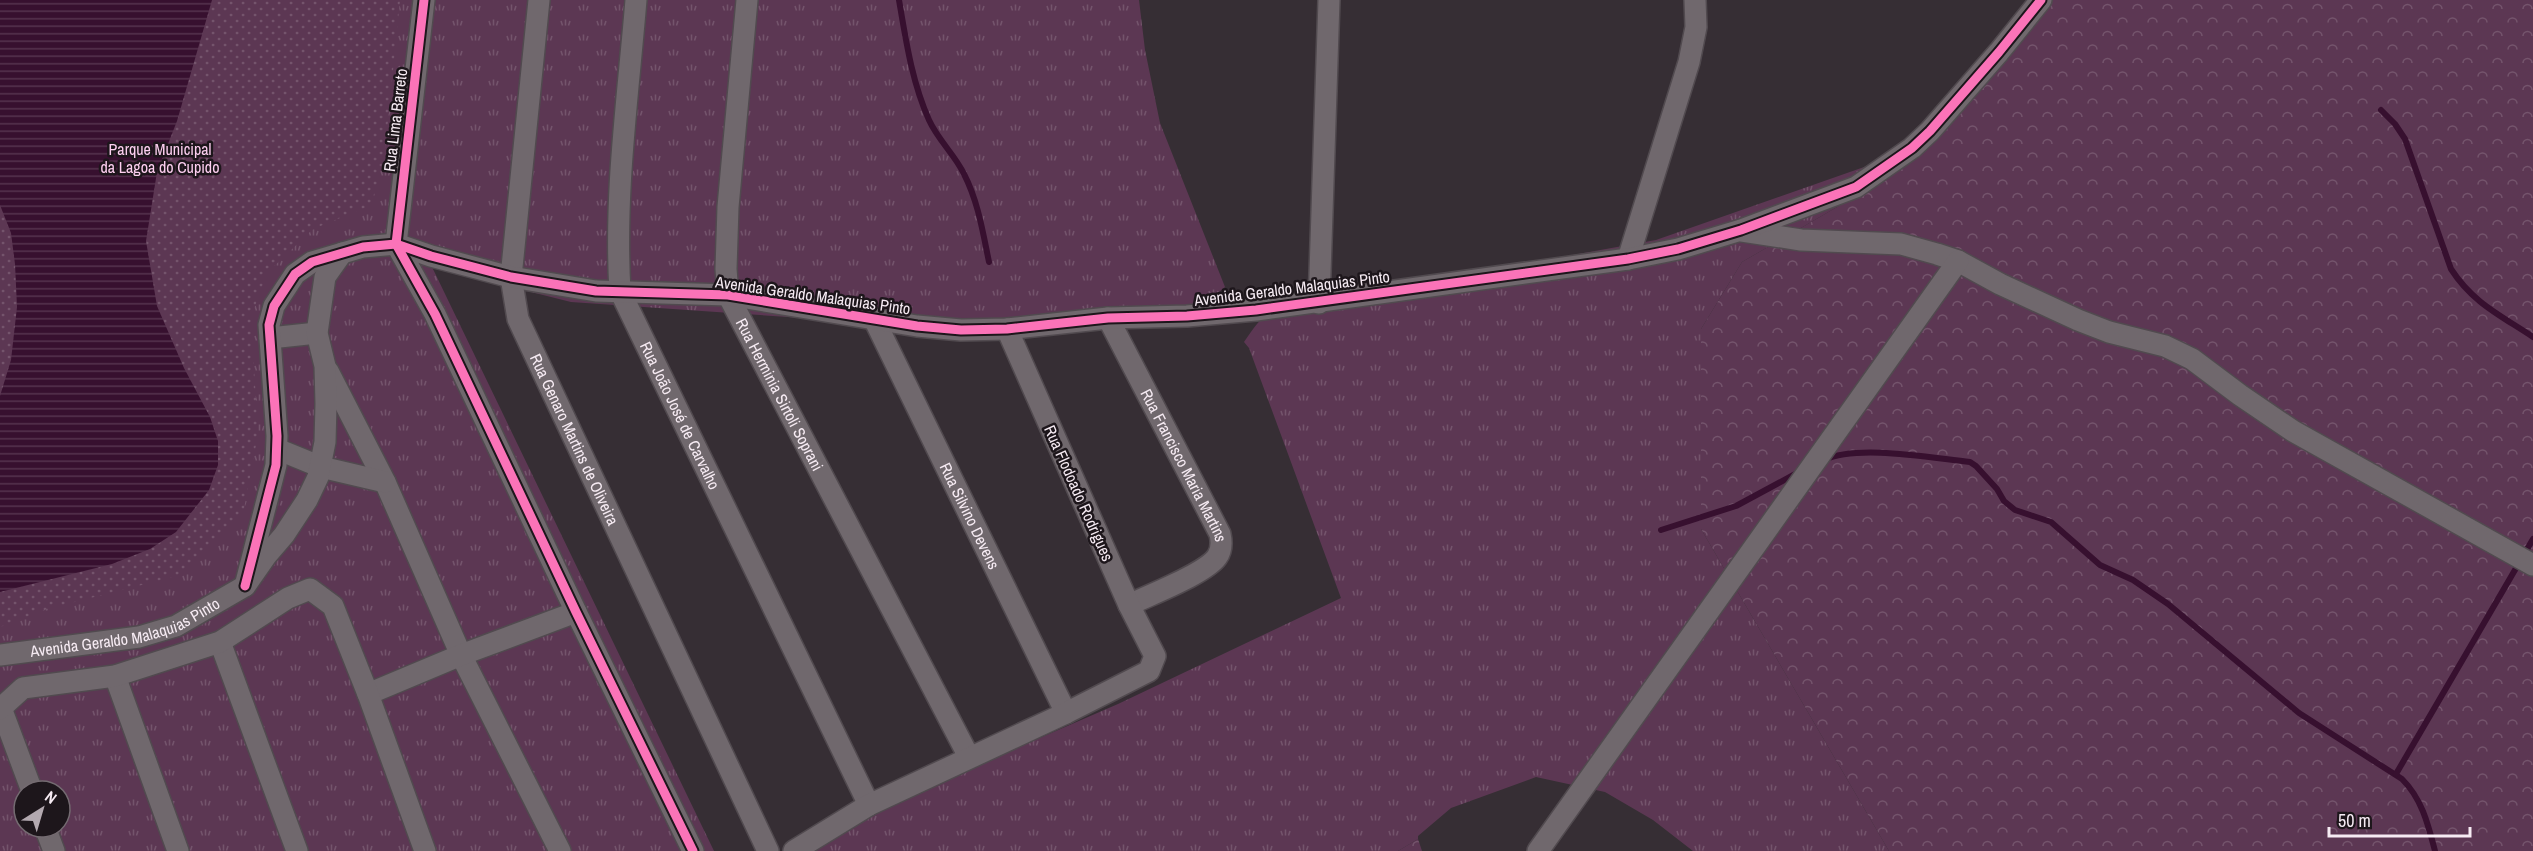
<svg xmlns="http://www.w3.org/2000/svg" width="2533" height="851" viewBox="0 0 2533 851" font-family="'Archivo Narrow',sans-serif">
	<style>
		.grass { fill: url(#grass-tufts); fill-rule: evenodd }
		.forest { fill: url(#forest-crowns) }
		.park { fill: url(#park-dots) }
		.water { fill: url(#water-rules) }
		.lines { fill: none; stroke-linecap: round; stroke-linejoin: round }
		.stream { stroke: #37102f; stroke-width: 6 }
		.minor-casing { stroke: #514a4f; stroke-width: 24 }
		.minor { stroke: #70686d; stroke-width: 21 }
		.cycleway-casing { stroke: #1d161b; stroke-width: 13 }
		.cycleway { stroke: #fb73b8; stroke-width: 9 }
		.labels { text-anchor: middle; stroke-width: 5; stroke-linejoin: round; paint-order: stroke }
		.street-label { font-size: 16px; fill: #f6ebf3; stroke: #1d161b }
		.park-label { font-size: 16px; fill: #fdcff0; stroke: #1d161b }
	</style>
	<defs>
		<pattern id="grass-tufts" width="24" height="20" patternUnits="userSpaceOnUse" patternTransform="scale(1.5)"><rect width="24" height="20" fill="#5c3753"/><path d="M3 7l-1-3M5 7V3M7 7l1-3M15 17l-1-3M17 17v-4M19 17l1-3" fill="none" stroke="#74546c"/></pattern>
		<pattern id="forest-crowns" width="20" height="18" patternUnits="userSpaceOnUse" patternTransform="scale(1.5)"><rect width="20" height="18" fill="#5c3753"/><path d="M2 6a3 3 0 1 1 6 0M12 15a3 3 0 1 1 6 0" fill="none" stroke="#74546c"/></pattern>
		<pattern id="park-dots" width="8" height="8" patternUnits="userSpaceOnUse" patternTransform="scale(1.5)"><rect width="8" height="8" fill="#5c3753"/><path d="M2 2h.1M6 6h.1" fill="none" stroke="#74546c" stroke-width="1.8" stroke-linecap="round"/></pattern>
		<pattern id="water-rules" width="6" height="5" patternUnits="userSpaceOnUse" patternTransform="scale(1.5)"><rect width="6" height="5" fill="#37102f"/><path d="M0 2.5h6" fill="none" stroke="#55334e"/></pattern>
	</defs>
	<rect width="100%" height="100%" fill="#362e34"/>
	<g class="grass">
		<path d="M300,0H1139L1145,50L1160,123L1225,287L1185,320H831L571,302L432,267L714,851H0V592ZM24,791H60V827H24Z"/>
		<path d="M1904,153L1875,185L1742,262L1701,329V529L1889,851H1693L1653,820L1605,792L1536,777L1451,808L1418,836V839L1398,851H788L835,827L1118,704L1341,598L1249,348L1244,342C1257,323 1270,303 1295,305L1656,240Z"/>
	</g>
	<g class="forest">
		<path d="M2046,0H2533V851H1889L1701,529V329L1742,262L1875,185Z"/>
		<path d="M1418,839L1422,851H1398Z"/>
	</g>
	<path class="park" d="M0,0H400L385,151L372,205L313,229L267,273L251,317L258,434L244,509L177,576L47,609L0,627Z"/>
	<path class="water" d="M0,0H212L177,121L157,172L146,241L157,306L184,368L210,417L218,441V465L209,490L176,532L150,549L112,564L0,592V396L11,360L17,307L15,264L11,233L0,205Z"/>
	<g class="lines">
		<g class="stream">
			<path d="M899,0C906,41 912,82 929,120C938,140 955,155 964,174C978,201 983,233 989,262"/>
			<path d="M2381,110L2395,124L2405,139L2451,269C2473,303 2500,315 2533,337"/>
			<path d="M1824,460C1858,444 1931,458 1970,462L1976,466L1997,489L2004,501L2015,510L2051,522L2100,565L2133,580L2168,604L2299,713L2402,779C2422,799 2428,824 2435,851"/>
			<path d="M1661,530L1736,506L1799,472"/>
			<path d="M2396,774L2533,539"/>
		</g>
		<g class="minor-casing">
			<g id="minor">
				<path d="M424,0L396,244L435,314L576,612L693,851"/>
				<path id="s1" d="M539,0L511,277L518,319L768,851"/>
				<path id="s2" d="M636,0C628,97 614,194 620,291L869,805"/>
				<path id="s3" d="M747,0L728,207L726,269L728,295L969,757"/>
				<path d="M1742,231L1801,240L1901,244L1937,254L1958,261L2000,284L2078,320L2109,332L2165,346L2192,359L2240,395L2293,431L2533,565"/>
				<path d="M1628,259L1689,62L1696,27L1695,0"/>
				<path d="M1319,303L1329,0"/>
				<path id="s4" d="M1108,318L1220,534C1222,543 1222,550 1217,557C1205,574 1149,595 1129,605"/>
				<path id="s5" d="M874,319L1066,713"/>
				<path d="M270,338L317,333"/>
				<path d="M328,371L385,482L461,655L560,851"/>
				<path d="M277,449L321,467L385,482"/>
				<path d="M245,586L276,465L277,436L269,325L274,306L295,274L312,262L363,247L396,244L431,256L511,277L596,291L728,295L917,326L961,330L1007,329L1108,318L1187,316L1256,310L1628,259L1678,249L1741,230L1856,187L1912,148L1930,131L1999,52L2041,0"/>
				<path d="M220,642L297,851"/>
				<path id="s6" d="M0,655L139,637L176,626L245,586L266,556L284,535L307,500L318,477L325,442L326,404L325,366L317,333L325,277L342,253"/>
				<path d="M115,676L178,851"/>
				<path d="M368,694L461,655L576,612"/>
				<path d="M1,708L32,791"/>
				<path d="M0,709L23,688L115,676L220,642L288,598L310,589L333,606L368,694L425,851"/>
				<path d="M45,827L54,851"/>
				<path d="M794,851L869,805L1066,713L1149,671L1155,656L1129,605L1007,329"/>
				<path d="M1538,851L1958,261"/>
			</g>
		</g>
		<use href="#minor" class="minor"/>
		<g class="cycleway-casing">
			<g id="cycleway">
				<path d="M424,0L396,244L435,314L576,612L693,851"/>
				<path d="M245,586L276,465L277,436L269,325L274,306L295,274L312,262L363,247L396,244L431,256L511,277L596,291L728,295L917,326L961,330L1007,329L1108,318L1187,316L1256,310L1628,259L1678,249L1741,230L1856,187L1912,148L1930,131L1999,52L2041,0"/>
			</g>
		</g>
		<use href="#cycleway" class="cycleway"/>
	</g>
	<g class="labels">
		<g class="street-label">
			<text transform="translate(395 120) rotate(-83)" y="6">Rua Lima Barreto</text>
			<text transform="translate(1292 288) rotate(-7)" y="6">Avenida Geraldo Malaquias Pinto</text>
			<text transform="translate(813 295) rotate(8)" y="6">Avenida Geraldo Malaquias Pinto</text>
			<text dy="6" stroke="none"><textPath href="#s3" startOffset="408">Rua Herminia Sirtoli Soprani</textPath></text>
			<text dy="6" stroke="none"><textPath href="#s2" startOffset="430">Rua João José de Carvalho</textPath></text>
			<text dy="6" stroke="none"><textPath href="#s1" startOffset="454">Rua Genaro Martins de Oliveira</textPath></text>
			<text dy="6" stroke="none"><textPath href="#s4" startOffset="166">Rua Francisco Maria Martins</textPath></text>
			<text transform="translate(1079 493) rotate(66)" y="6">Rua Flodoado Rodrigues</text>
			<text dy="6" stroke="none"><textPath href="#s5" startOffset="219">Rua Silvino Devens</textPath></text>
			<text dy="6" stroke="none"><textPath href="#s6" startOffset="129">Avenida Geraldo Malaquias Pinto</textPath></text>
		</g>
		<g class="park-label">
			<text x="160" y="155">Parque Municipal<tspan x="160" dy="18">da Lagoa do Cupido</tspan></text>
		</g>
	</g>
	<g transform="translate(42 809) rotate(37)"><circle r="28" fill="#1d161b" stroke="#746b71" stroke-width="1.5"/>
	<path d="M0-4.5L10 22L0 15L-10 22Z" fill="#b3a9b0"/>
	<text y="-9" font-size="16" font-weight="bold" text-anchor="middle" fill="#f6ebf3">N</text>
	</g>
	<path d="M2329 827v9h141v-9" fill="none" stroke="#f6ebf3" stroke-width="3"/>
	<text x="2338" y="827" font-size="18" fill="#f6ebf3" stroke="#1d161b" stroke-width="4.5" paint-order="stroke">50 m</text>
</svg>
